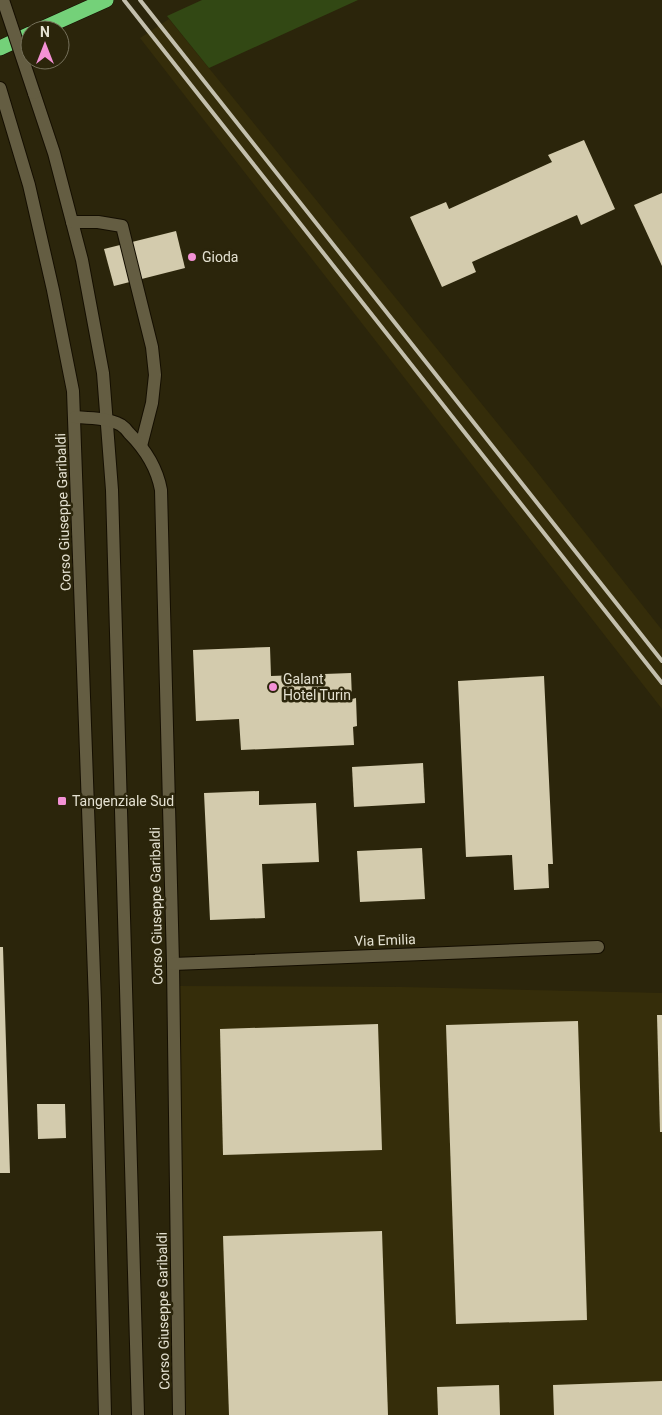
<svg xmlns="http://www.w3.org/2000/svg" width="662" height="1415" viewBox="0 0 662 1415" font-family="Roboto,sans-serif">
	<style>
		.built { fill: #352d0a }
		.green { fill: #324814 }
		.building { fill: #d3cbad }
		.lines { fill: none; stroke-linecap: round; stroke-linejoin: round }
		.minor-casing { stroke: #140e00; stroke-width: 14 }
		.highway-casing { stroke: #140e00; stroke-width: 16 }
		.minor { stroke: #645d42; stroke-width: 12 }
		.highway { stroke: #74d179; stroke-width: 15 }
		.rail { stroke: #c3bfad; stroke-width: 4 }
		.minor-bridge-casing { stroke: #140e00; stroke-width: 14; stroke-linecap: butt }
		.minor-bridge { stroke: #645d42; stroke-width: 12 }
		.poi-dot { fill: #f391d5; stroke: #2b250b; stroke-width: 2 }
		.labels { text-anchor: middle; stroke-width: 5; stroke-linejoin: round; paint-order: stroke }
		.poi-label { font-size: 14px; fill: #e4e1d1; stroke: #2b250b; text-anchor: start }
		.street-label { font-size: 14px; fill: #e4e1d1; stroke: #2b250b }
	</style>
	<rect width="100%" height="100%" fill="#2b250b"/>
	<g class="built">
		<path d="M169,19L533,467L662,630V709L140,38Z"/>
		<path d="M173,986L402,987L662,993V1415H179Z"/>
	</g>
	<path class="green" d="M202,0H358L209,68L167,16Z"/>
	<g class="building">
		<path d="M584,140L615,209L581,225L577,215L472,262L476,272L442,287L410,217L446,202L449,209L552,162L548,155Z"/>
		<path d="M662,193V266L634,205Z"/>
		<path d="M176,231L185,268L114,286L104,249Z"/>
		<path d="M270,647L271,676L351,673L352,699L356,698L357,726L353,727L354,745L241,750L239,719L196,721L193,650Z"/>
		<path d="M544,676L553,864H548L549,888L514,890L512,855L466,857L458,681Z"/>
		<path d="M423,763L425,803L354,807L352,767Z"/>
		<path d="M259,791V805L316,803L319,862L262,864L265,918L210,920L204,793Z"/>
		<path d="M422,848L425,899L360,902L357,851Z"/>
		<path d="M0,947H3L10,1173H0Z"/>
		<path d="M657,1015H662V1132H660Z"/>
		<path d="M578,1021L587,1320L456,1324L446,1025Z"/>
		<path d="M378,1024L382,1150L223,1155L220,1029Z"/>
		<path d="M37,1104H65L66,1138L38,1139Z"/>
		<path d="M382,1231L388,1415H229L223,1236Z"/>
		<path d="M662,1381V1415H554L553,1385Z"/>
		<path d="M499,1385L500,1415H438L437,1387Z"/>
	</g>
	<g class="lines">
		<g class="minor-casing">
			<g id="minor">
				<path d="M0,88L29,185L53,290L73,391L95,1003L105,1415"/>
				<path d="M34,93L54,153L82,260L103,373L112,490L138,1415"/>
				<path d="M72,222H98L122,226L152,347L155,375L152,403L141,446"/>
				<path d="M75,417C90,418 107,418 121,425C124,427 127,430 129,433C145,449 157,468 161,490L173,964L179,1415"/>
				<path d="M173,964L598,947"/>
			</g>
		</g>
		<g class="highway-casing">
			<g id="highway">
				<path d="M39,30L106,0"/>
				<path d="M0,48L30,34"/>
			</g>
		</g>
		<use href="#minor" class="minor"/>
		<use href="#highway" class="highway"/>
		<g class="rail">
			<path d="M124,0L662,683"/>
			<path d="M140,0L662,661"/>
		</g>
		<g class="minor-bridge-casing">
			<path id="minor-bridge" d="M3,0L34,93"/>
		</g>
		<use href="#minor-bridge" class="minor-bridge"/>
	</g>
	<g class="poi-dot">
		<circle cx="192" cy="257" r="5"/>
		<circle cx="273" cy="687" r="5"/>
		<rect x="57" y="796" width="10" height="10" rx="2.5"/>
	</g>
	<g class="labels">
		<g class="poi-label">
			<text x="202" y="262">Gioda</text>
			<text x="283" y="684">Galant<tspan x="283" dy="16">Hotel Turin</tspan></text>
			<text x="72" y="806">Tangenziale Sud</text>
		</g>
		<g class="street-label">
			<text transform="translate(63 512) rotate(-92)" y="5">Corso Giuseppe Garibaldi</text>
			<text transform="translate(156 906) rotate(-91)" y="5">Corso Giuseppe Garibaldi</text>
			<text transform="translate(385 940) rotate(-2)" y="5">Via Emilia</text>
			<text transform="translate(163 1311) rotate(-91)" y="5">Corso Giuseppe Garibaldi</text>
		</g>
	</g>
	<g transform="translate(45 45)"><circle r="24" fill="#2b250b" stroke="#75705a"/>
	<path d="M0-4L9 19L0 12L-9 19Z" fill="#f391d5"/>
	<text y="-8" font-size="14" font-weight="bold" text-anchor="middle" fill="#e4e1d1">N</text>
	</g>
</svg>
